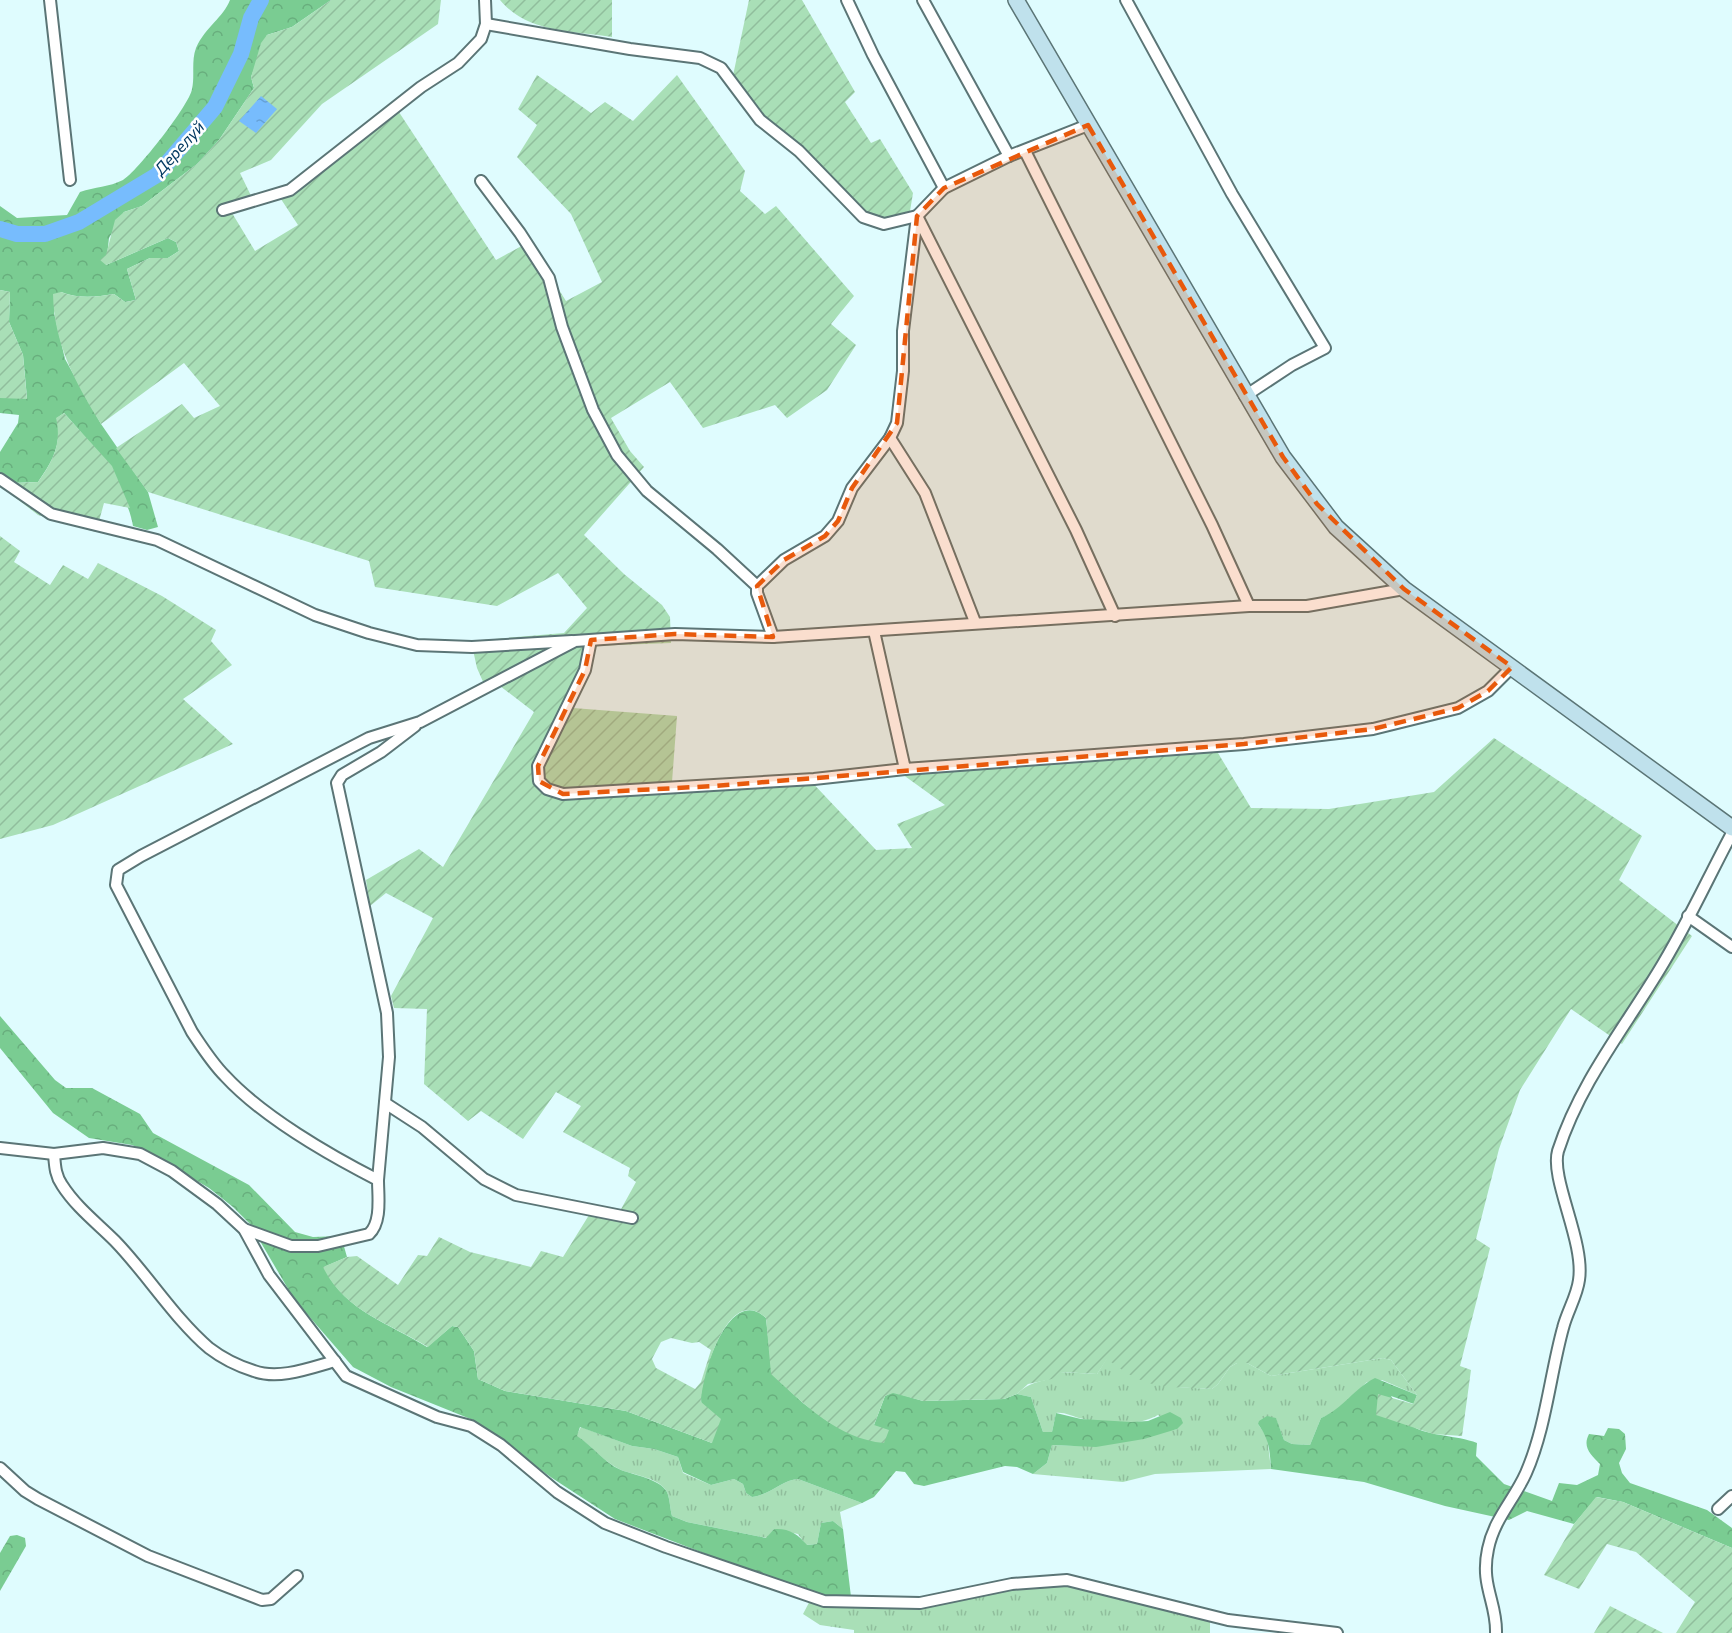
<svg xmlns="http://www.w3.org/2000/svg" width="1732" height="1633" viewBox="0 0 1732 1633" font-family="Commissioner,sans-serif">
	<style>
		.grass { fill: url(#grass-tufts) }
		.forest { fill: url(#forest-crowns) }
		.garden { fill: url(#garden-furrows); fill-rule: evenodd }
		.water { fill: url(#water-ripples) }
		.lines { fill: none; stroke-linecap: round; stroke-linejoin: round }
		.river { stroke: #77bcfd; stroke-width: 16 }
		.minor-casing { stroke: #5b7576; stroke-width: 14 }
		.secondary-casing { stroke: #5b7576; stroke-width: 18 }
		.minor { stroke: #fff; stroke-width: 10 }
		.secondary { stroke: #bfe1ec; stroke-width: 15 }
		.marked { fill: #e8590c; fill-opacity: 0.2; stroke: #e8590c; stroke-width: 4.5; stroke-dasharray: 12 8; stroke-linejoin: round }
		.labels { text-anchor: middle; stroke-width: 5; stroke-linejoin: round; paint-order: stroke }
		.water-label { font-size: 16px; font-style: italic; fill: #033961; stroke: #fff }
	</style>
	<defs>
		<pattern id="grass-tufts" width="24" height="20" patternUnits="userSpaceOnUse" patternTransform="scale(1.5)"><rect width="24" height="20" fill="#a9dfb7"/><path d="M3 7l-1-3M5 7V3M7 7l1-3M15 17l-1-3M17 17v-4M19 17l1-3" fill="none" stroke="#90be9c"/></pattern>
		<pattern id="forest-crowns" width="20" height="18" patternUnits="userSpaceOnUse" patternTransform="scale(1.5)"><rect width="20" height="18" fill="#7acc92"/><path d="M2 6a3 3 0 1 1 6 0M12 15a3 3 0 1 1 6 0" fill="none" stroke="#68ae7d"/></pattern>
		<pattern id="garden-furrows" width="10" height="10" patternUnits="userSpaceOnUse" patternTransform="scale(1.5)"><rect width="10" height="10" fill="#a9dfb7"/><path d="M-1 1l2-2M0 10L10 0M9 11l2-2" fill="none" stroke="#90be9c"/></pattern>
		<pattern id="water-ripples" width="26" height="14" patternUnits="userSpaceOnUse" patternTransform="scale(1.5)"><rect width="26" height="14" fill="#77bcfd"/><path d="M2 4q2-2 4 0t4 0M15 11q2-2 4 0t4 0" fill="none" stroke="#65a1d8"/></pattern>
	</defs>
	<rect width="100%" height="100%" fill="#dffcfe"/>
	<g class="grass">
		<path d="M1107,1358C1146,1389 1164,1386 1212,1389L1218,1384L1230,1367L1237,1363H1247L1271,1376L1383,1358L1391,1360L1417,1395L1382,1380L1367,1382L1334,1413L1321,1418L1310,1445L1292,1444L1284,1440L1276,1419L1258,1424L1267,1437L1271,1469L1155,1474L1123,1482L1033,1474L1047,1463L1052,1445L1074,1446L1177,1429L1158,1415C1138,1427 1102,1424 1079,1418C1071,1416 1065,1412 1056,1413L1052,1432H1043L1031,1397L1017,1394C1035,1377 1045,1385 1060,1372L1097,1374Z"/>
		<path d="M581,1427L632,1446L654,1449L678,1457L683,1473L711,1485L734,1479L743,1484L746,1493L752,1497C770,1495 782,1480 798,1479L862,1503L840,1512L843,1529L833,1521L821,1523L817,1544L806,1545L798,1534L774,1529L767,1538L687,1522L672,1516C670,1509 670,1499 667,1492C660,1478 634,1475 621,1470C602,1461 593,1446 576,1436Z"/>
		<path d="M1061,1578L1210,1611V1633H854V1630L820,1625L803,1614L813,1595L919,1598Z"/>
	</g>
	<g class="forest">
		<path d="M230,0H331L292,27L267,35L251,77L254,88L219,140L197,164L142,206L124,212L109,238L106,265L168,238L176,242L179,251L168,258H150L127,269L136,300L125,302L114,294C96,297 79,299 61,292L54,313L65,359L101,424L148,492L158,527L147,530L133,526C127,489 90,441 64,413L57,418C62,444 53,461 38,482L13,483L0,474V452L18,423L19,415L0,413V398H27L23,355L9,322L10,292L0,290V206L17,218L67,215L80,192C95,187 109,187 123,180C137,172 190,104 192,89C195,76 191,61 196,48C206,26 223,18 230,0Z"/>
		<path d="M0,1016L55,1080L66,1088H92L140,1114L153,1133L249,1185L295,1232L313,1237L341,1236L347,1257L324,1267C344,1311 389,1323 427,1347L452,1326L458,1327L474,1351L478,1379L505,1391L626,1411L712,1443C708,1429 701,1412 701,1398C702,1372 730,1284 766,1318L772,1374L803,1403L830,1423L874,1425L885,1396L893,1392L923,1401L1004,1399L1017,1394L1031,1397L1043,1432H1052L1056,1413L1081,1419L1131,1422L1148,1421L1170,1412L1181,1418L1183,1423L1177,1429L1144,1439L1096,1447L1052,1445L1047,1463L1033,1474L1017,1467L1005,1466L924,1486L914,1484L905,1472L896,1471L874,1497L862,1503L798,1479C782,1480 770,1495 752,1497L746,1493L743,1484L734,1479L711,1485L683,1472L678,1457L654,1449L632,1446L580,1427L577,1436C593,1446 603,1462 621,1470C634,1475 660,1479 667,1492C670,1499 670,1509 672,1516L687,1522L766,1538L774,1529C789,1528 798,1534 807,1545L817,1544L821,1523L833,1521L843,1529L851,1597L813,1595L615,1519L552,1478L473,1420L391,1387L353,1367L294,1299L250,1224L233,1207L209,1188L147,1151L132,1145L89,1138L53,1113L0,1048Z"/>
		<path d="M1375,1378L1417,1395L1414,1404L1391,1396C1397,1405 1402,1417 1410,1424C1422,1436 1458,1435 1477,1443L1476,1456L1504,1484L1552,1501L1559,1483L1577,1485L1598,1475L1600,1464C1591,1455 1582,1447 1589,1434L1604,1436L1608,1428L1619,1429L1625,1434L1626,1449L1619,1463L1622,1473L1630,1483L1707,1510L1732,1528V1548L1623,1502L1597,1497L1574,1524L1527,1511L1509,1520L1445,1506L1364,1482L1271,1469C1270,1450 1269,1439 1258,1424L1259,1421L1267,1416L1276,1418L1284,1440L1292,1444L1310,1445L1321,1418C1343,1409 1354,1388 1375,1378Z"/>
		<path d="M17,1535L25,1538L26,1546L0,1591V1553L10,1536Z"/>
	</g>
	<g class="garden">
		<path d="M331,0H441L438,24L322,104L271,160L240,173L256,206L232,213L255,251L298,225L275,190L291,184L393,103L496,260L529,242L566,301L602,282L571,214L517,157L537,125L518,109L537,75L591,113L605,102L633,121L677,75L745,171L740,191L765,214L776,206L854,296L831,324L856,345L827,390L787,418L775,405L703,428L670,382L611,418L630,451L644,467L584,535L624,574L662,605L670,617L671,643L592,646L573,708L677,716L672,782L806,776L876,850L912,848L897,824L945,805L895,769L1212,743L1251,808L1329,809L1434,792L1494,738L1642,836L1619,880L1692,936L1622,1044L1571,1009L1520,1090L1499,1149L1476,1239L1490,1248L1460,1366L1471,1370L1462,1436L1433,1434L1376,1415L1378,1394L1413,1404L1417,1395L1391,1360L1383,1358L1271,1376L1247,1363H1237L1230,1367L1218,1384L1212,1389C1162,1386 1148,1391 1107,1359L1097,1374L1061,1372L1052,1379L1028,1384L1017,1394L1004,1399L923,1401L893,1393L885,1396L874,1425L889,1430L884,1443C838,1439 804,1404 771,1374L766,1318C728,1282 702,1376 701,1402L721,1419L712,1443L626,1411L505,1391L478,1379L474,1351L458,1327L452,1326L428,1347C389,1323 344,1311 323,1267L347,1257L357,1256L398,1285L418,1255L427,1256L439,1237L470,1252L531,1267L541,1251L563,1257L594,1207L620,1211L636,1182L628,1176L630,1168L563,1132L581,1106L556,1092L523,1139L481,1111L468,1121L424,1084L427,1009L394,1008L391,996L433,918L386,893L370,906L366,880L419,849L443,867L534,712L500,686L488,693L477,668L471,641L564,633L587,608L558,573L497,606L375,587L369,561L148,492L116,448L182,404L194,418L220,406L184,363L101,424C75,382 54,344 53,294L61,292C79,299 96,297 114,294L125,302L136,300L127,269L150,258H168L179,251L176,242L168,238L106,265L100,260L106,255L115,220L124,212L142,206L197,164L219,140L254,88L251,77L261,43L267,35L292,27ZM671,1338L692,1343L699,1342L711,1350L701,1382L695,1389L656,1368L652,1359L661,1342Z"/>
		<path d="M500,0H612V37C572,31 527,33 500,0Z"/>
		<path d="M749,0H802L855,92L845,102L871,143L880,139L913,193L908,223L891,229L869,224L756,121L731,85Z"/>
		<path d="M0,290L10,292L9,322L23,355L27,399L0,398Z"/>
		<path d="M64,413L112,466L130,508L104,503L96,532L38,515L7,491L13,483L38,482C53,461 62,444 56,418Z"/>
		<path d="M0,536L20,551L14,562L50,585L63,565L88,579L98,563L162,596L216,630L211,641L232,665L183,699L233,744L53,825L0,839Z"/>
		<path d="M1596,1497L1623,1502L1732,1548V1633H1676L1695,1602L1636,1552L1607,1544L1579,1589L1544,1575L1574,1524Z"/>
		<path d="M1610,1606L1663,1633H1594Z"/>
	</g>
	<path class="water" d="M261,96L277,109L256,133L239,121Z"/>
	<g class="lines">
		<path class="river" d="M0,229L17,234H45L79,222L157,175L215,107L241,54L251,18L261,0"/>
		<g class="minor-casing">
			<g id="minor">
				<path d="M50,0L70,180"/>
				<path d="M847,0L873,55L944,188"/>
				<path d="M923,0L1009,156"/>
				<path d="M1126,0L1232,194L1325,348L1292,365L1245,396"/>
				<path d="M486,24L630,49L700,58L721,68L760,120L799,151L863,217L884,224L917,216L1076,530L1115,616"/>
				<path d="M1025,151L1212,525L1249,606"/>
				<path d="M481,181L520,233L549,278L562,327L593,410L617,455L647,491L717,549L757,586"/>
				<path d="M223,210L290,190L421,87L458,63L481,39L486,24L485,0"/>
				<path d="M890,438L925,493L975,622"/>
				<path d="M0,479L51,514L157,540L315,615L369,633L417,645L472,647L572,641"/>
				<path d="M874,631L905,769L1244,744L1373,729L1458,708L1488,691L1512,667"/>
				<path d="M773,637L757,593V586L784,560L825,536L838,521L852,488L890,438L897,423L903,371V331L917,216L944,188L1009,156L1088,125"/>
				<path d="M591,640L585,670L538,766L539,781L547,789L563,794L814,779L905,769"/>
				<path d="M1688,916L1732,947"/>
				<path d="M385,1103L422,1127L484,1179L516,1195L632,1218"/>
				<path d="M0,1148L54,1154L103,1148L140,1154L172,1171L217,1204L244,1229L269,1275L346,1376L437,1417L471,1426L501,1445L557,1492L605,1523L666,1547L824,1601L920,1603L1012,1584L1067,1580L1228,1620L1337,1633"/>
				<path d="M54,1154C55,1165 55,1175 62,1185C76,1207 97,1223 115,1241C147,1274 174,1318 209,1348C222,1358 238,1366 254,1371C279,1380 310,1368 335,1361"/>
				<path d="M378,1180L389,1057L387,1013L337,783L342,775L381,752L415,726"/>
				<path d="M244,1229L291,1246H318L369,1234C382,1222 378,1196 378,1180C329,1155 262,1116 225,1076C212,1063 202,1047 192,1032L116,885L118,870L141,856L369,738L420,722L575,641L675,634L773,637L1249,606H1307L1404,589"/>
				<path d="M0,1468L25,1491L38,1499L148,1556L262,1600L271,1599L297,1576"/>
				<path d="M1718,1509L1732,1496"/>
				<path d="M1496,1633C1497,1602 1480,1586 1488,1549C1494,1519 1514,1500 1526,1473C1546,1427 1550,1375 1563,1328C1567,1312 1577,1296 1579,1280C1585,1242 1550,1179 1558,1151C1581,1080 1627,1025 1664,962C1689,920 1709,876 1732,833"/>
			</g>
		</g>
		<g class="secondary-casing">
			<path id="secondary" d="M1016,0L1283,457L1336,527L1404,589L1732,828"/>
		</g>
		<use href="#minor" class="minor"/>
		<use href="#secondary" class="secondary"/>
	</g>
	<path class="marked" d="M1088,125L1283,457L1317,504L1404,589L1512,667L1488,691L1458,708L1373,729L1244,744L715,786L563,794L539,781L538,766L585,670L591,640L675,634L773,637L757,586L784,560L825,536L838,521L852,488L897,423L917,216L944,188Z"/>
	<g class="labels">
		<g class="water-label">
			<text transform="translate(179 148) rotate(-48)" y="6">Дерелуй</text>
		</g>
	</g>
</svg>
